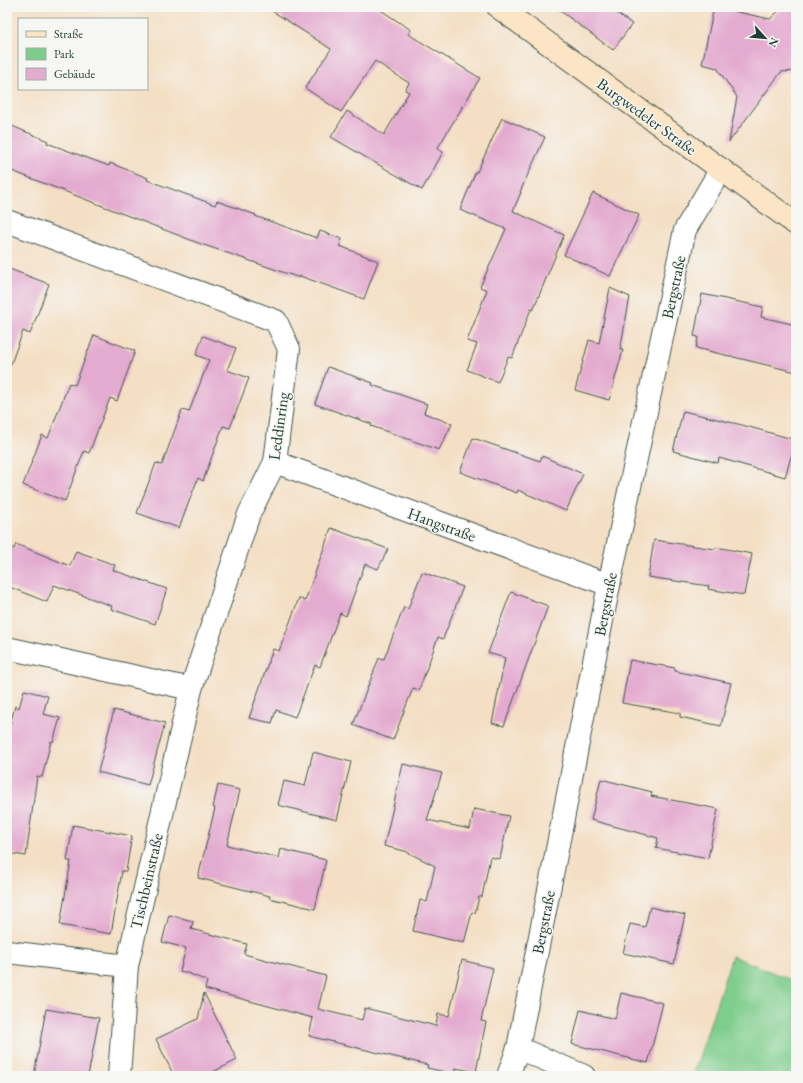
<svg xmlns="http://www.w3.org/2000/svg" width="803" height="1083" viewBox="0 0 803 1083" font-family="'EB Garamond',serif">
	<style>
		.green { fill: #7fcd8d; stroke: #4f8560 }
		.building { fill: #e4abd0 }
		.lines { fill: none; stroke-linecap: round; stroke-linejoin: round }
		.minor-casing { stroke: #3f554a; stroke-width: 24 }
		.secondary-casing { stroke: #3f554a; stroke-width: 24 }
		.minor { stroke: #fff; stroke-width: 22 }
		.secondary { stroke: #fce5c4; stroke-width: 22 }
		.labels { text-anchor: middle; stroke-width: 3; stroke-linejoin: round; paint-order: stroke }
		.street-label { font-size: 16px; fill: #1f3d34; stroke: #f6f6f2 }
	</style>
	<rect width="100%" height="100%" fill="#f6f6f2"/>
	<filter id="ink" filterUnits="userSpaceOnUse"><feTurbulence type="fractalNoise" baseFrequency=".025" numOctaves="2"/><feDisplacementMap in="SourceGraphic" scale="8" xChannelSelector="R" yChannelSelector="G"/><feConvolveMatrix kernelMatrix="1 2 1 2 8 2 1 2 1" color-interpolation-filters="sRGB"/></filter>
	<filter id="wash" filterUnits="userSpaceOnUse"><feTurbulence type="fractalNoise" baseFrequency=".012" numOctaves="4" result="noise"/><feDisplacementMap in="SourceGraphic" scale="16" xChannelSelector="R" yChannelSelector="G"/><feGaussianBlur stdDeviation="0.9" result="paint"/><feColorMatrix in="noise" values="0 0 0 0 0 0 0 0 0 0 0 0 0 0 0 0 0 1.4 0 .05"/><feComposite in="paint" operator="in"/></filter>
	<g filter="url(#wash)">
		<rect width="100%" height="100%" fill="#f4dfc4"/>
		<path class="green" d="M732,956L796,982V1076H693Z"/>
		<g id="blocks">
			<g class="building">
				<path d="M266,7H376L411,30L408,34L480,78L437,149L443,152L422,190L331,137L347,111L384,135L409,92L405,90L409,83L375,61L341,112L305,88L331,49Z"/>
				<path d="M555,7H608L632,24L613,50Z"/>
				<path d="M714,7L770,19L783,7H796V71L781,72L729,142L737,97L717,68L702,64Z"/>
				<path d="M502,118L545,137L520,192H521L513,211L564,235L533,310L531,309L512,358L508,357L498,382L467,370L477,344L467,341L487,290L480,287L506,229L460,210L476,171L477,172Z"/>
				<path d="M7,124L48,141L47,143L109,166L110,163L148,178L147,180L215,205L217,201L256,215L255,216L317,238L320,231L342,239L340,246L378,261L364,299L300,276V278L201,244L7,169Z"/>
				<path d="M593,193L639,215L610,276L564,255Z"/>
				<path d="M7,268L49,284L30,334L23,331L9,369H7Z"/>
				<path d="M610,288L630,297L620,350H623L609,400L575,390L589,340L599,343Z"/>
				<path d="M702,294L763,307L761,317L796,325V372L696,348L698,337L694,336Z"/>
				<path d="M94,335L135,351L117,401L110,398L89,453L84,451L65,501L23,485L42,435L48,438L69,383L75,385Z"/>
				<path d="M203,336L236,348L227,370L249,378L230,428L223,426L203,481L198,478L179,528L137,513L156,463L162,465L182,410L189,412L209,360L196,355Z"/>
				<path d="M328,367L373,383L372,385L427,404L424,413L452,424L439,450L371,426L372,424L315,404Z"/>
				<path d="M683,411L742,425L796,440L785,477L719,458L718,463L673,451Z"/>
				<path d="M473,438L540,461L542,456L583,474L566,511L518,490L517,493L460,472Z"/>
				<path d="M331,528L388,549L378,569L365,564L346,616L340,613L320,667L315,665L295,717L276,710L272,723L249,718L273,649L279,651L299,598L305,601Z"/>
				<path d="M654,540L715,549L716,547L752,554L744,595L708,589L709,586L648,577Z"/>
				<path d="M16,544L70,566L76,551L115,565L113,570L167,589L155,624L111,609L112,606L54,585L47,602L7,586V545L14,549Z"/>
				<path d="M422,572L463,587L443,639L438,637L419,690L413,688L393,740L353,725L379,658L384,659L404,607L408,609Z"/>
				<path d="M511,592L548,606L504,726L492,723L505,658L488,653Z"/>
				<path d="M630,660L675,668V671L731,683L721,726L680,717V713L622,703Z"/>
				<path d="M24,690L48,696L43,714L60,718L53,742L51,741L42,777L37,776L26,856L7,853V737L15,706L19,708Z"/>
				<path d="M114,710L165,723L148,785L98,772Z"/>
				<path d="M313,752L351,762L337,820L278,805L284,781L305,786Z"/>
				<path d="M403,764L442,773L427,820L470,829L474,809L509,816L500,859L490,857L482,897H479L475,913L472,912L464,943L413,931L420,900L427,902L435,866L405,851L384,846Z"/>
				<path d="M601,779L652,792L651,796L718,809L708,858L656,848L658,838L591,820Z"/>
				<path d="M218,785L240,790L227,845L279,858L281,849L326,860L315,909L269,898L270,896L198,878L215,808L213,807Z"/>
				<path d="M73,825L132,836L126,871H122L111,934L60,925L71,861H67Z"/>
				<path d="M650,907L685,915L674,964L623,953L630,924L645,927Z"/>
				<path d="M169,915L193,921L191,929L247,944L244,954L326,976L318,1009L362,1020L365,1008L436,1026L438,1014L449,1016L462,960L493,968L481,1021L486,1022L476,1072L456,1068L455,1074L427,1068L428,1065L309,1036L313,1018L205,989L207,981L190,974L180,971L186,948L162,942Z"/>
				<path d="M204,993L237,1060L205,1076H174L156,1039L198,1019Z"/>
				<path d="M621,993L663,1003L648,1063L572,1044L580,1010L615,1019Z"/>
				<path d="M46,1009L99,1018L88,1076H34Z"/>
			</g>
		</g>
	</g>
	<g filter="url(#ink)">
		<use href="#blocks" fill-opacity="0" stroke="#3f554a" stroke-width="1"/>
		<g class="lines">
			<g class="minor-casing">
				<g id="minor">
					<path d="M7,221L276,321L289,349L275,462L249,514L191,689L7,648"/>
					<path d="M275,462L609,585"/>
					<path d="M7,952L127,966"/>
					<path d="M518,1048L584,1076"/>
					<path d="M119,1076L127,966L191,689"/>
					<path d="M508,1076L518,1048L609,585L685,230L721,169"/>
				</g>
			</g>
			<g class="secondary-casing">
				<path id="secondary" d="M498,7L796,224"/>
			</g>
			<use href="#minor" class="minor"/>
			<use href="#secondary" class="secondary"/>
		</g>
	</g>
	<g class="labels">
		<g class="street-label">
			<text transform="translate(647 116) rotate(36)" y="6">Burgwedeler Straße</text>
			<text transform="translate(673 287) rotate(-78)" y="6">Bergstraße</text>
			<text transform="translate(278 426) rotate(-82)" y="6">Leddinring</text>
			<text transform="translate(442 524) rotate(20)" y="6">Hangstraße</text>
			<text transform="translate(605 604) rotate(-79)" y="6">Bergstraße</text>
			<text transform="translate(146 881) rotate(-77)" y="6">Tischbeinstraße</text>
			<text transform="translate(543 922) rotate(-79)" y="6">Bergstraße</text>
		</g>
	</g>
	<rect width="803" height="1083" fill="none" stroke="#f6f6f2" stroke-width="24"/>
	<rect x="18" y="18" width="130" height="72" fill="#f6f6f2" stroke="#a0aca6"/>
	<rect x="26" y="31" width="20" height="6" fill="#fce5c4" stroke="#a0aca6"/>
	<text x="54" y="38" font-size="12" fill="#1f3d34">Straße</text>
	<rect x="26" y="48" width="20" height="12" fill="#7fcd8d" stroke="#a0aca6"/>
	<text x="54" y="58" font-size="12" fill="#1f3d34">Park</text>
	<rect x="26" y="68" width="20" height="12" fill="#e4abd0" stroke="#a0aca6"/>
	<text x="54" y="78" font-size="12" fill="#1f3d34">Gebäude</text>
	<g transform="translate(765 38) rotate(117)" stroke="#f6f6f2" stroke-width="3" paint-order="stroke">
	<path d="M0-3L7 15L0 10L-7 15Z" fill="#1f3d34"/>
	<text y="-6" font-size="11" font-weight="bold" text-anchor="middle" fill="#1f3d34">N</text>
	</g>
</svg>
